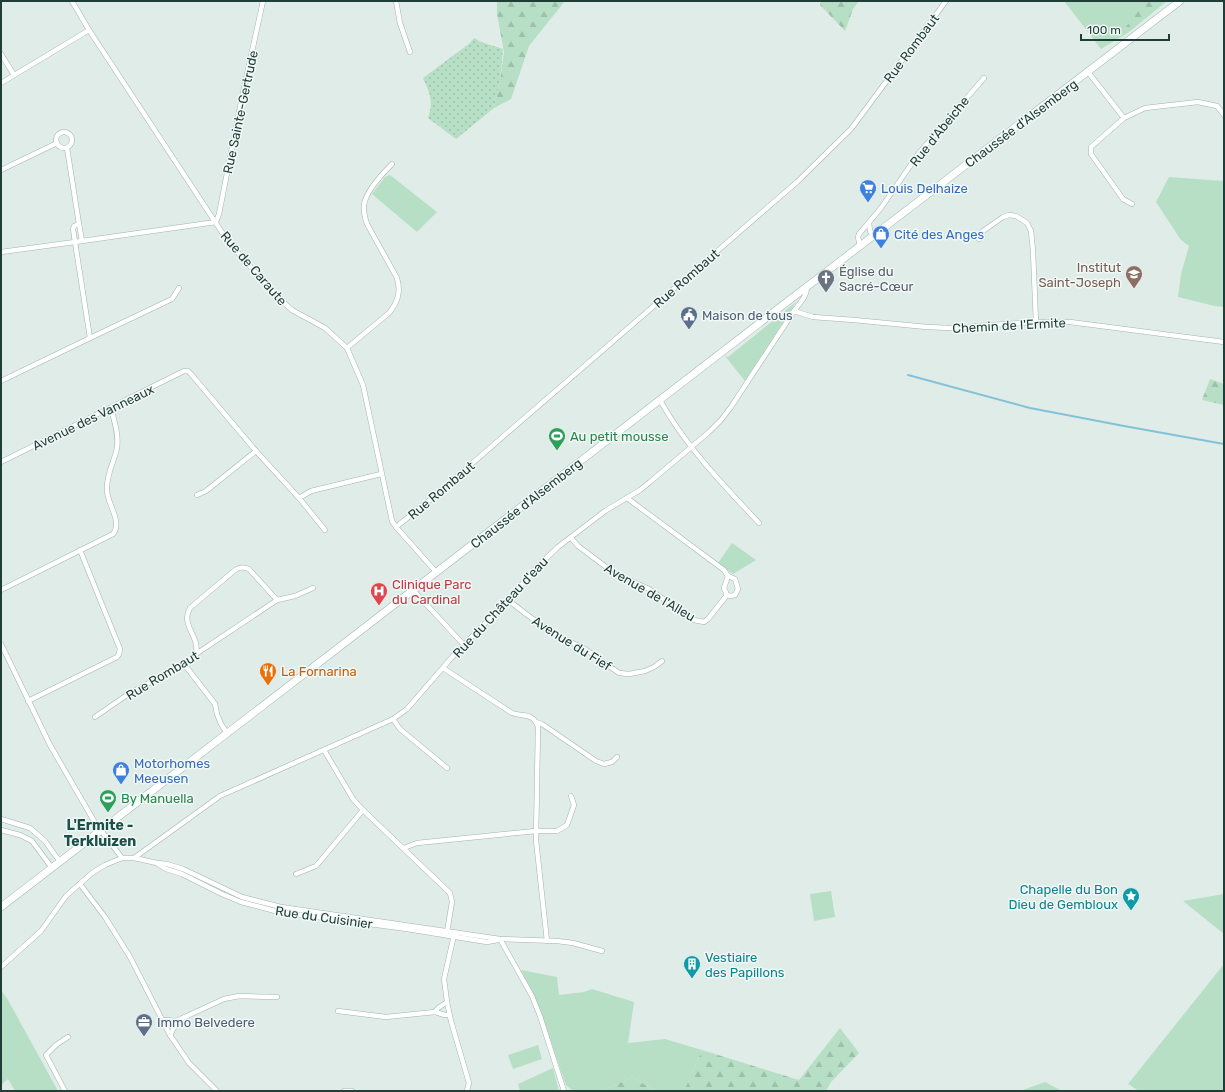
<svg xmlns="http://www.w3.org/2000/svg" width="1225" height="1092" viewBox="0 0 1225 1092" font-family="Rubik,sans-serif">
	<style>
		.green { fill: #b7dfc5 }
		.forest { fill: url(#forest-firs) }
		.park { fill: url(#park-dots) }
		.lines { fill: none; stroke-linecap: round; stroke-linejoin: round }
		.stream { stroke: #83c2d6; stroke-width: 2 }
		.street-casing { stroke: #a2b4b0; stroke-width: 5.5 }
		.secondary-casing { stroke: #9db9b1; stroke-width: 8 }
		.street { stroke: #fff; stroke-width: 4.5 }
		.secondary { stroke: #fff; stroke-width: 7 }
		.labels { text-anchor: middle; stroke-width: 3; stroke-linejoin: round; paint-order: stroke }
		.street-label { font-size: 13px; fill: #1f3e38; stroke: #f1f8f5 }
		.shop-label { font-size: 13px; fill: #366cbe; stroke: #f1f8f5; text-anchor: start }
		.education-label { font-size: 13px; fill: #785e54; stroke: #f1f8f5; text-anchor: end }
		.worship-label { font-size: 13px; fill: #5b616d; stroke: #f1f8f5; text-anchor: start }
		.service-label { font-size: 13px; fill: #4e5e75; stroke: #f1f8f5; text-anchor: start }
		.leisure-label { font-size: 13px; fill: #27864d; stroke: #f1f8f5; text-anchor: start }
		.health-label { font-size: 13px; fill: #be3a42; stroke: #f1f8f5; text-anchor: start }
		.food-label { font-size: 13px; fill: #c56008; stroke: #f1f8f5; text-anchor: start }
		.culture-label { font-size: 13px; fill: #0d838f; stroke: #f1f8f5; text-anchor: end }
		.neighbourhood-label { font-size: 14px; font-weight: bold; fill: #1a5148; stroke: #f1f8f5 }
	</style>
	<defs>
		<pattern id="forest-firs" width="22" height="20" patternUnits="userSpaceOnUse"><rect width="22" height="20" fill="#b7dfc5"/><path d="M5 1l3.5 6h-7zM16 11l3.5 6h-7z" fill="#9dc0aa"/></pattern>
		<pattern id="park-dots" width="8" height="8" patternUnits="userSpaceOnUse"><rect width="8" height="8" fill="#b7dfc5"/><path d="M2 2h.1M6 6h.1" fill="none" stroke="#9dc0aa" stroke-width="1.8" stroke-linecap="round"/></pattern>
	</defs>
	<rect width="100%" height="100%" fill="#e0ece8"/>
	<g class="green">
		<path d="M1064,1H1144L1142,8L1125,28L1129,32L1101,49Z"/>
		<path d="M390,175L437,212L417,232L372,194L385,177Z"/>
		<path d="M1169,177L1224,181V307L1215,306L1178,297L1181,274L1189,246L1181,240L1156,202Z"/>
		<path d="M796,302L745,381L725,356L728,357Z"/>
		<path d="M732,543L756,560L733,574L718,563Z"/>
		<path d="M831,891L835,917L814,921L810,894Z"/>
		<path d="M1224,894V934L1183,901Z"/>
		<path d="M1224,964V1091H1139L1128,1084Z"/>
		<path d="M521,970L557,977L559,995L584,992L592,989L634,1002L628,1043L665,1039L702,1050L684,1091H656L632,1077L603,1091H573L566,1085L563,1077L540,1009Z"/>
		<path d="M1,990L8,1000L58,1091H15L8,1079L1,1085Z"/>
		<path d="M538,1045L542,1059L513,1069L508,1055Z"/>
		<path d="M553,1068L559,1091H520L518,1084Z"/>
		<path d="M1045,1082L1062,1091H1020Z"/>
	</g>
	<g class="forest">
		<path d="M497,1H565L529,46L511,99L494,108L500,80L504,52L497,14Z"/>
		<path d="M821,1H859L853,9L845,31L820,5Z"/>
		<path d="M1144,1H1167L1129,32L1125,28L1141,8Z"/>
		<path d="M1210,379L1224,384V405L1202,400Z"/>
		<path d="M840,1028L859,1053L831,1082L826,1091H684L702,1050L799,1080Z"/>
		<path d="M632,1077L656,1091H603Z"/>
	</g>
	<path class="park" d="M474,38L481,42L503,49L500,80L494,108L456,139L428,118C434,101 430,94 423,78L470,43Z"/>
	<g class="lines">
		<path class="stream" d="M908,375L1030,408L1124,426L1224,444"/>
		<g class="street-casing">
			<g id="street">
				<path d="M72,1L89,30L225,237L243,259L283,302L292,310L325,328L347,348L363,385L392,521L396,527L436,572"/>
				<path d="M396,1L400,23L410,52"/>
				<path d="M1,54L14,75"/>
				<path d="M1088,72L1124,118"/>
				<path d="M1,83L89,30"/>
				<circle cx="64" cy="140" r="8"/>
				<path d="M67,148L79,224"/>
				<path d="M1,170L57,143"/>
				<path d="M1132,204L1123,199L1091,154V147L1124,118L1145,108L1198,102L1217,106L1224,115"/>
				<path d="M869,223L870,231L874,236"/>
				<path d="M979,239L983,231L1003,217L1009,215L1016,216L1027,223L1031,231L1033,251L1036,322"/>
				<path d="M860,246L858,237L859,234L881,208L919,153L984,78"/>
				<path d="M1,252L75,242L73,229L74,226L79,224L82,241"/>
				<path d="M794,311L813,317L854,320L927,327L950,328L1036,322H1070L1224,342"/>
				<path d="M90,338L172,299L179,288"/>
				<path d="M347,348L389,313C398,302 401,292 397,278L367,224C365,218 363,212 364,205C366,191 382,174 392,164"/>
				<path d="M1,381L90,338L75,242L216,222L219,214L241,102L263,1"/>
				<path d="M660,400C684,444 725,487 759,523"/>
				<path d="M1,462L184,371H188L191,374L256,451L299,498L311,491L381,474"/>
				<path d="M197,495L206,491L256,451"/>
				<path d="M299,498L325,530"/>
				<path d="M627,498L724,570L728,576L735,579L738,589L735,595L731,596L727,595"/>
				<path d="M396,527L431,499L797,182L851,129L946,1"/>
				<path d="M571,538L578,546L614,573L649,589L694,620L704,622L708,619L727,595"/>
				<path d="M1,590L113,534C123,522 107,504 107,490C106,475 114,462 117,448C119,434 114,421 111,408"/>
				<path d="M413,590L464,645"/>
				<path d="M727,595L724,588L728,576"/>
				<path d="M508,600L526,614L554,634L585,649L619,673L629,674L645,671L654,667L662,661"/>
				<path d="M1,644L50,745L94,821L122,858"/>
				<path d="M196,654C200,636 180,625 190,608L235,570C240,567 243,567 249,569L277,600"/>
				<path d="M184,664L215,704L217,714L221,724L227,733"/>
				<path d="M443,668L512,713C523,717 533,712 538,727L536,840L547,941"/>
				<path d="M28,701L117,657L119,654L120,649L80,550"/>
				<path d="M95,717L127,695L184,664L196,654L277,600L295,596L313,588"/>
				<path d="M393,719L400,729L447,768"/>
				<path d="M536,722L542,724L596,761L604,764L612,762L617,757"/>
				<path d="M324,750L353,799L363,810L450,893L452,902L447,932"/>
				<path d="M1,819L30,828L45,841L60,862"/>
				<path d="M1,830L20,835L32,841L52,868"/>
				<path d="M404,848L417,843L536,831H557L567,825L574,805L571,796"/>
				<path d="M134,858L220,796L393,719L407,709L453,656L508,600L538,566L558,547L605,511L640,490L650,482L709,432L721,420L731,407L794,311C800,303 807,296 807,287"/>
				<path d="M158,864L166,869L182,874L222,894L241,902L279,912L407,929L487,942L498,940"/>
				<path d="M296,874L316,866L363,810"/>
				<path d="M80,884L105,917L130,957L170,1035L189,1063L217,1091"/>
				<path d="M454,935L444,979L447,1002L451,1021L469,1083L467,1091"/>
				<path d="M500,939L532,996L540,1016L564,1091"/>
				<path d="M1,967L41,931L66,896L92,873L105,865L122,858H134L157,863L167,864L183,869L242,897L281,907L500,939L557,941L573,943L602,951"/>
				<path d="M338,1011L386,1017L435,1012L445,1015H449"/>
				<path d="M435,1012L438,1008L447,1002"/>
				<path d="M162,1021L166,1020L176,1021L224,999L239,996L277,997"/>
				<path d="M170,1035L175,1026L176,1021"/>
				<path d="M65,1091L46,1055L56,1045L68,1037"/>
				<path d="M344,1091H352"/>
			</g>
		</g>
		<g class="secondary-casing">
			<path id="secondary" d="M1,907L351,638L779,308L1180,1"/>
		</g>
		<use href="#street" class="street"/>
		<use href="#secondary" class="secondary"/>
	</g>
	<defs>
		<g id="supermarket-pin" transform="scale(0.9)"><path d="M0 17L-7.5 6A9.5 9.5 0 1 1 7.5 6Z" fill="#3f7fe0" stroke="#f1f8f5"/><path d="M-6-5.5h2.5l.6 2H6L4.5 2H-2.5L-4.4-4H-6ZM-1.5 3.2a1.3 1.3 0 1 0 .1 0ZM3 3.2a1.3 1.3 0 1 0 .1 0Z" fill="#fff"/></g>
		<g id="shop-pin" transform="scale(0.9)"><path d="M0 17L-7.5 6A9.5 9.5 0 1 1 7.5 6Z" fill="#3f7fe0" stroke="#f1f8f5"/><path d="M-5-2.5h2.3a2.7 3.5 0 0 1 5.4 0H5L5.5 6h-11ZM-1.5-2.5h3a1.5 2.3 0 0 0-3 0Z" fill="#fff"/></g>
		<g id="school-pin" transform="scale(0.9)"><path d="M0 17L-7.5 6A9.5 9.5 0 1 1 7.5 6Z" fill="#8d6e63" stroke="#f1f8f5"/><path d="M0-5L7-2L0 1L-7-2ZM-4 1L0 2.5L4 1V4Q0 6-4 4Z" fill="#fff"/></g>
		<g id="church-pin" transform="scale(0.9)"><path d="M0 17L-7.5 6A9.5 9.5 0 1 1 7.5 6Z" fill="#6b7280" stroke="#f1f8f5"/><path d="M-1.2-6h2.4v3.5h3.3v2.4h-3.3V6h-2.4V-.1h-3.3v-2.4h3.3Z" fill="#fff"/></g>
		<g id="civic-pin" transform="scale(0.9)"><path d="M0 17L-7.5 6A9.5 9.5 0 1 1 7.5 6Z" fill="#5c6f8a" stroke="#f1f8f5"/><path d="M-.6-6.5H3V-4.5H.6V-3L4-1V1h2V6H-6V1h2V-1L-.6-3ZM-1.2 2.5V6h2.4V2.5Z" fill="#fff"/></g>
		<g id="stadium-pin" transform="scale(0.9)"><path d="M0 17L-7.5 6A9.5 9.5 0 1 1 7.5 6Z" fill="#2e9e5b" stroke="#f1f8f5"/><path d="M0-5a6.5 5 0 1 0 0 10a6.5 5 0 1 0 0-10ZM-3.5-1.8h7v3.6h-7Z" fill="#fff"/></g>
		<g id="hospital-pin" transform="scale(0.9)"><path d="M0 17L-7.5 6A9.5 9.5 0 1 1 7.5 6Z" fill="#e0444e" stroke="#f1f8f5"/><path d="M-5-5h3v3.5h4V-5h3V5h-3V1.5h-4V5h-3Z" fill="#fff"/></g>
		<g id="restaurant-pin" transform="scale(0.9)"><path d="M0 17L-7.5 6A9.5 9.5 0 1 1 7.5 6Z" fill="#e8710a" stroke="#f1f8f5"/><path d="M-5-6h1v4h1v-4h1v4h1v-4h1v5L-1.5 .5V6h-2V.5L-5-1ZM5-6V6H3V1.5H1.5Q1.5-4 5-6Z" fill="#fff"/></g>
		<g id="sight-pin" transform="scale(0.9)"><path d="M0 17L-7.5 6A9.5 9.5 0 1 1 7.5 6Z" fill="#0f9aa8" stroke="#f1f8f5"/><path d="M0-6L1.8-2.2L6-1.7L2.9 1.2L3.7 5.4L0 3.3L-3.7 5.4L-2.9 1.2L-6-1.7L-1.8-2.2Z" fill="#fff"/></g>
		<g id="building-pin" transform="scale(0.9)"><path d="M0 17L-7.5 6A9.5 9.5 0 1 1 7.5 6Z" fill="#0f9aa8" stroke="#f1f8f5"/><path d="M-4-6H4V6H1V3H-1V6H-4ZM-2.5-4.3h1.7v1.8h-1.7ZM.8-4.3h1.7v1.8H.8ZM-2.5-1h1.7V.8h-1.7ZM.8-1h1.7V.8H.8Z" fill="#fff"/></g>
		<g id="office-pin" transform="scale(0.9)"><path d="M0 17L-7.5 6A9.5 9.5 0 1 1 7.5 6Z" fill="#5c6f8a" stroke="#f1f8f5"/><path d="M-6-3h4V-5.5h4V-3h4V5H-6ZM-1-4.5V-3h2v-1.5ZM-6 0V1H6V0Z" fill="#fff"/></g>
	</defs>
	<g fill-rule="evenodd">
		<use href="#supermarket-pin" x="868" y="188"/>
		<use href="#shop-pin" x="881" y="234"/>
		<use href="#school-pin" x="1134" y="274"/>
		<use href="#church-pin" x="826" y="278"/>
		<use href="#civic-pin" x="689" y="315"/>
		<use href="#stadium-pin" x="557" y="436"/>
		<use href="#hospital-pin" x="379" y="591"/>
		<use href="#restaurant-pin" x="268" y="671"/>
		<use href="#shop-pin" x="121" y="770"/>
		<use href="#stadium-pin" x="108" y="798"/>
		<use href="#sight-pin" x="1131" y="896"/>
		<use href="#building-pin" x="692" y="964"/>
		<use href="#office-pin" x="144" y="1022"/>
	</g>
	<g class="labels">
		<g class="street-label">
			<text transform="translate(911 48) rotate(-53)" y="5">Rue Rombaut</text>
			<text transform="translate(240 112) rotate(-78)" y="5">Rue Sainte-Gertrude</text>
			<text transform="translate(1021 123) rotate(-37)" y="5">Chaussée d'Alsemberg</text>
			<text transform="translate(939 131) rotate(-51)" y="5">Rue d'Abeiche</text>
			<text transform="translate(254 268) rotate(49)" y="5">Rue de Caraute</text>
			<text transform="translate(686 278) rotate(-41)" y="5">Rue Rombaut</text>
			<text transform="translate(1009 325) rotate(-3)" y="5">Chemin de l'Ermite</text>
			<text transform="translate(93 417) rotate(-26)" y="5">Avenue des Vanneaux</text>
			<text transform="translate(441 490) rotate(-40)" y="5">Rue Rombaut</text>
			<text transform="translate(526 503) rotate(-38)" y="5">Chaussée d'Alsemberg</text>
			<text transform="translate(650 592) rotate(30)" y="5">Avenue de l'Alleu</text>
			<text transform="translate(500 607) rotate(-47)" y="5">Rue du Château d'eau</text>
			<text transform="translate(572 643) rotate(32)" y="5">Avenue du Fief</text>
			<text transform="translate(162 675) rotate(-31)" y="5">Rue Rombaut</text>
			<text transform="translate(324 917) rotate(8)" y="5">Rue du Cuisinier</text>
		</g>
		<g class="shop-label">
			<text x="881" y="193">Louis Delhaize</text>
			<text x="894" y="239">Cité des Anges</text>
			<text x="134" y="768">Motorhomes<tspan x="134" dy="15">Meeusen</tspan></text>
		</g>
		<g class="education-label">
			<text x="1121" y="272">Institut<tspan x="1121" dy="15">Saint-Joseph</tspan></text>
		</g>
		<g class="worship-label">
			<text x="839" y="276">Église du<tspan x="839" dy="15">Sacré-Cœur</tspan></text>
		</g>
		<g class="service-label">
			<text x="702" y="320">Maison de tous</text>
			<text x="157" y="1027">Immo Belvedere</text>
		</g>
		<g class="leisure-label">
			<text x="570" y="441">Au petit mousse</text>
			<text x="121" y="803">By Manuella</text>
		</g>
		<g class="health-label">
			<text x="392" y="589">Clinique Parc<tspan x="392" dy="15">du Cardinal</tspan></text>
		</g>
		<g class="food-label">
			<text x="281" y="676">La Fornarina</text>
		</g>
		<g class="culture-label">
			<text x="1118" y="894">Chapelle du Bon<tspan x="1118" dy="15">Dieu de Gembloux</tspan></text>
			<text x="705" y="962" text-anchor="start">Vestiaire<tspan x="705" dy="15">des Papillons</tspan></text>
		</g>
		<g class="neighbourhood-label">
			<text x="100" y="830">L'Ermite -<tspan x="100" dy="16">Terkluizen</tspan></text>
		</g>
	</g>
	<rect width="1225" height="1092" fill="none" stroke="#1f3e38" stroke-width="4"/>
	<path d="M1081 34v6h88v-6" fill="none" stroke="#1f3e38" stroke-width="2"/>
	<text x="1087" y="34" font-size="12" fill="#1f3e38" stroke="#f1f8f5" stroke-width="3" paint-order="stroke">100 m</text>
</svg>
